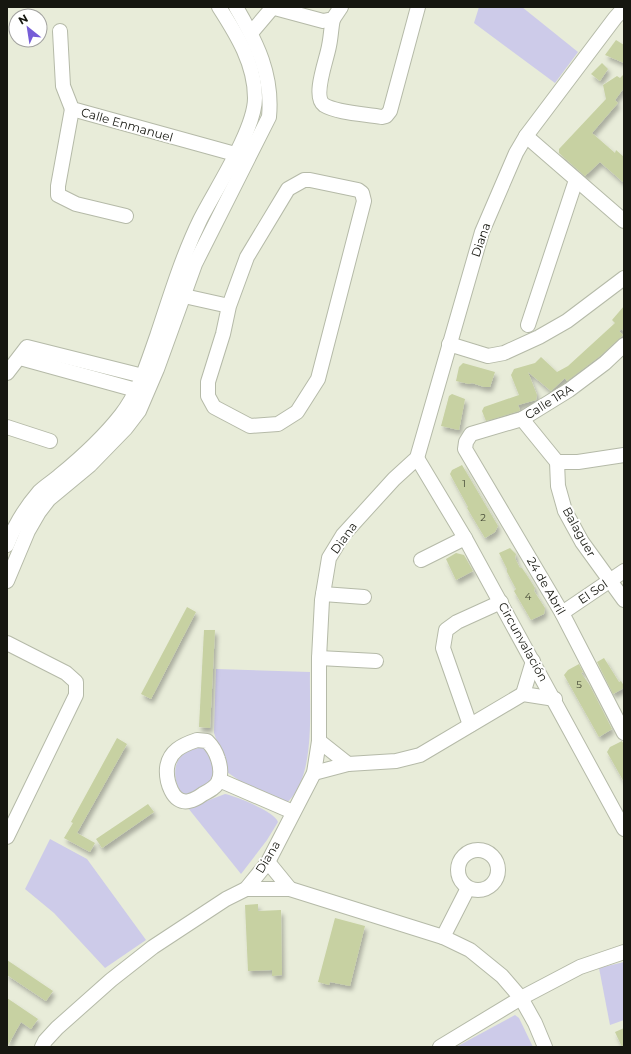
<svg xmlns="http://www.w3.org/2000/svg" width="631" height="1054" viewBox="0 0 631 1054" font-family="Montserrat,sans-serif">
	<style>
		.green { fill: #cdcbe9 }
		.building { fill: #c7d1a2; filter: url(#shadow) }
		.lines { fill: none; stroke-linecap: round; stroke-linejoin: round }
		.minor-casing { stroke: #b5baa8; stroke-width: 16 }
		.minor { stroke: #fff; stroke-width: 14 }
		.labels { text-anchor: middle; stroke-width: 4; stroke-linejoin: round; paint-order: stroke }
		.number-label { font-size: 10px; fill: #424634 }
		.street-label { font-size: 12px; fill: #161710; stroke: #fff }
	</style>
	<defs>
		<filter id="shadow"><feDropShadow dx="2.5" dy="4.5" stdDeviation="2" flood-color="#0004"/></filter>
	</defs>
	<rect width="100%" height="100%" fill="#e8ecd9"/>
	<g class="green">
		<path d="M479,7H522L578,52L555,83L474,23Z"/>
		<path d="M216,669L310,672C309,707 317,780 285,804L250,788L227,772L214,733Z"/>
		<path d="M204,747L209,752L215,775L209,785L185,796C175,789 172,769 179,759C184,751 195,748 204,747Z"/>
		<path d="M225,794C236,796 275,812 278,822L267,840L241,874L188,808Z"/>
		<path d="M50,839L87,859L146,940L105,968L54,913L25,889Z"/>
		<path d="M624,962V1020L610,1025L599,968Z"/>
		<path d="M515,1015L519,1018L533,1047H456Z"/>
	</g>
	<g class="building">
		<path d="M616,40L624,45V63L605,55Z"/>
		<path d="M602,63L608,69L600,81L591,74Z"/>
		<path d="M624,74V88L615,100L618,103L592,133L615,153L616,150L624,157V183L600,162L585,176L559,153V149L606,99L603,85L617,76L620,78Z"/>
		<path d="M624,306V332L622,329L619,331L623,335L600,356L567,381L565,378L551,391L528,372L537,395L536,400L518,405L520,410L519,411L486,421L482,411L484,407L519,395L511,375L514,369L535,363L541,357L557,372L568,366L615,323L612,320Z"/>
		<path d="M463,363L495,372L490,387H484L472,383L469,384L456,381L459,367Z"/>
		<path d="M452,394L465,399L459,430L441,426L449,396Z"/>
		<path d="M462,465L498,526L495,532L485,538L467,508L468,507L450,474L452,470Z"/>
		<path d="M510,548L516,554L515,558L520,568H522L530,580L535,588L534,591L545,608L544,614L531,620L514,591L516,589L507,572V569L499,553Z"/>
		<path d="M456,553L464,555L473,571L456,580L446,559Z"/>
		<path d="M187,607L196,612L151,699L141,694Z"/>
		<path d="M204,630H215L210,728L199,727Z"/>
		<path d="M604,658L619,682L621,681L624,686V688L613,694L597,662Z"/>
		<path d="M579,664L583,672L581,673L589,684L612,729L599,737L564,675L568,670Z"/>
		<path d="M117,738L127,744L77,833L95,843L90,852L64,838L73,823L71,822Z"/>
		<path d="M622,741L624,745V782L607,752L610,747Z"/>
		<path d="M148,804L154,812L102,848L96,839Z"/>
		<path d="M258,904V911L281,910L282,975L272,976V970L248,971L245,905Z"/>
		<path d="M335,918L365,926L350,986L330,982L329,985L318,982Z"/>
		<path d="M7,960L53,991L46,1001L7,975Z"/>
		<path d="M7,998L38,1019L31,1029L21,1022L7,1047Z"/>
		<path d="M624,1028V1047H622L615,1032Z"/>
	</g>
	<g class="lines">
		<g class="minor-casing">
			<g id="minor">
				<path d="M271,7L323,21L333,19L341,7"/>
				<path d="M333,19C331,28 331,37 329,46C327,59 312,96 324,105C337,113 366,114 382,117L386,116L390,111L418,7"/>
				<path d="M60,31L63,86L72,109L235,154"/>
				<path d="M251,33L273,7"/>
				<path d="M72,109L58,186V195L76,204L126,216"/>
				<path d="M526,136L624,221"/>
				<path d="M184,296L229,306L223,334L208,382V396L214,407L250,426L278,424L297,412L318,379L364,201L362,193L358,190L310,180H304L288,189L247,257L229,306"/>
				<path d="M528,325L576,180"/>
				<path d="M449,344L488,356L504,353L539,337L567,321L624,278"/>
				<path d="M624,345L605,363L569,390L522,419L471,434L466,442L465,449L562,613L624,733"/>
				<path d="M20,358L136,390"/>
				<path d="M7,373L27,347L143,376"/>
				<path d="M522,419L557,462L558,486L565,511L582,542L624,600"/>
				<path d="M7,427L50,441"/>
				<path d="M417,458L465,538L624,829"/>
				<path d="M557,462H578L624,455"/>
				<path d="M7,545C14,527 26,507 39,492C45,486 52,482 59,476C81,458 103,438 121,415C139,392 147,364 157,336C170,297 182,257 200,220C215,190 255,130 255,98C255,64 237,35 219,7"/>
				<path d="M421,560L465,538"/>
				<path d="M7,581L28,531L39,512L49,499L90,465L126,428L139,411L157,369L195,264L269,117C273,75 257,43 236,7"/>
				<path d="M323,594L364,597"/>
				<path d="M562,613L624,571"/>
				<path d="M7,643L66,673L76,682V695L7,837"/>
				<path d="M319,658L376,661"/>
				<path d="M523,694L533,661"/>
				<path d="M470,725L443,648L446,630L457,622L501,602"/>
				<path d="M197,740L207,741C212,746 216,752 218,759C220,765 221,774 219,780C217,787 209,791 203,794C199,797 194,800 189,801C172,805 166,780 167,768C169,751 182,745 197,740Z"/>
				<path d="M319,741L348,764"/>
				<path d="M314,773L348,764L396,761L420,755L523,694L555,699"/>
				<path d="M219,780L293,812"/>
				<circle cx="478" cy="870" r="20"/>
				<path d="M268,862L290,889"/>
				<path d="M246,889H290L443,937L470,950L502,976L521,998L535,1023L545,1047"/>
				<path d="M443,937L468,888"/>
				<path d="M42,1047L45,1041L57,1028L111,980L153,947L226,899L246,889L268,862L314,773L319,741V658L322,600L329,558L343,535L394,479L417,458L482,232L516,153L526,136L615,18L624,8"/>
				<path d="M440,1047L521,998L580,967L624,952"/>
			</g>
		</g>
		<use href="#minor" class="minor"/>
	</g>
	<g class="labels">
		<g class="number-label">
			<text x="464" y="487">1</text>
			<text x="483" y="521">2</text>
			<text x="528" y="600">4</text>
			<text x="579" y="688">5</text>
		</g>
		<g class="street-label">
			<text transform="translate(127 125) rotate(16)" y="4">Calle Enmanuel</text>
			<text transform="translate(481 240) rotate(-71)" y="4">Diana</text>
			<text transform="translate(549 402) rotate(-32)" y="4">Calle 1RA</text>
			<text transform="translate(579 532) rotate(61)" y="4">Balaguer</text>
			<text transform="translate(344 538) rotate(-54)" y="4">Diana</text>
			<text transform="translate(546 586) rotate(60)" y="4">24 de Abril</text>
			<text transform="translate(593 592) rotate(-34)" y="4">El Sol</text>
			<text transform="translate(523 642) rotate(61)" y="4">Circunvalación</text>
			<text transform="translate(268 857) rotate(-59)" y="4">Diana</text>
		</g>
	</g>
	<rect width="631" height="1054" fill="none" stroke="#161710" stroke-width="16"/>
	<g transform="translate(28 28) rotate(330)"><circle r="19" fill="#ffffff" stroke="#a2a29f"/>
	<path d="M0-3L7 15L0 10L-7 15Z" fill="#765dd7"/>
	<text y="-6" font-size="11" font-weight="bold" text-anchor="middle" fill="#161710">N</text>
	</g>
</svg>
